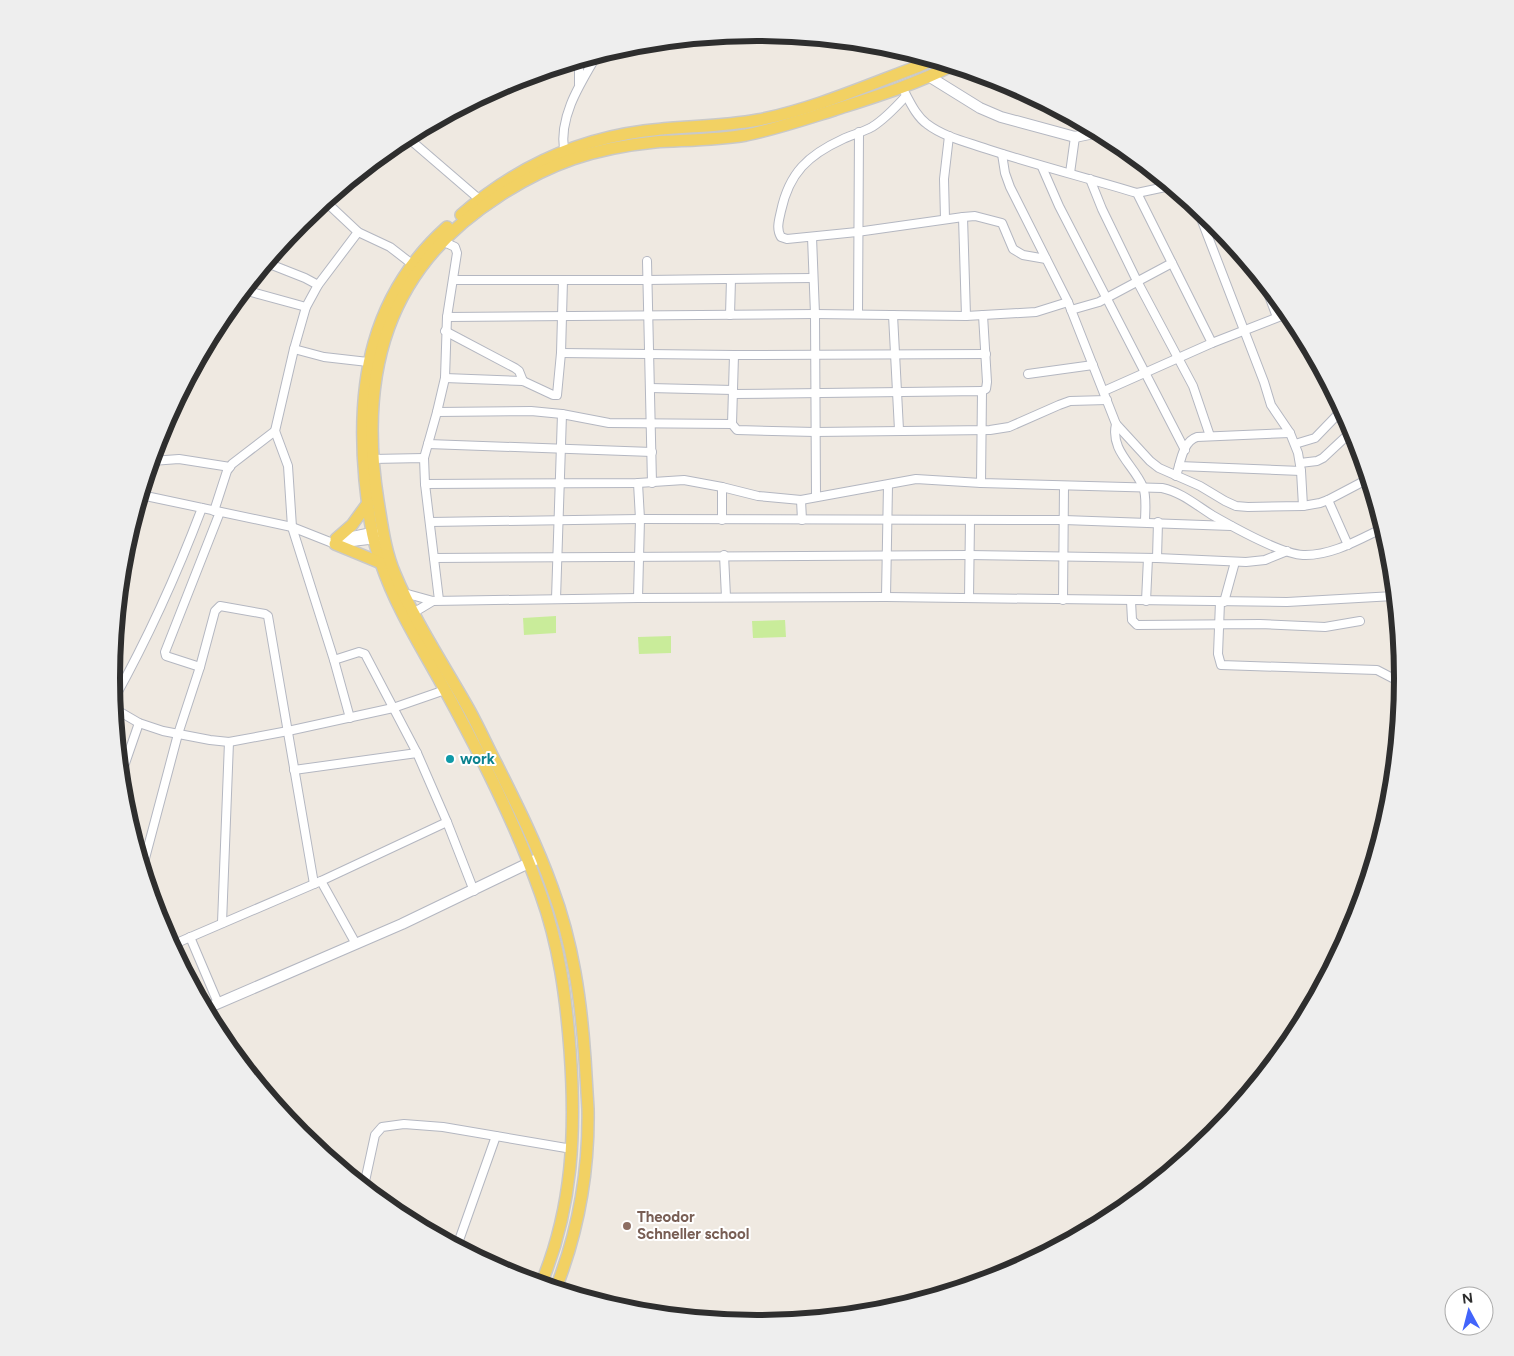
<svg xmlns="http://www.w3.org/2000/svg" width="1514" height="1356" viewBox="0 0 1514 1356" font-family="Figtree,sans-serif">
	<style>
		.pitch { fill: #c9ec9a }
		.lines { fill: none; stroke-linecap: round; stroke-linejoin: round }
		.street-casing { stroke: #b4b7c1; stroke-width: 10 }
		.secondary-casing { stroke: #b4b7c1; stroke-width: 12 }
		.primary-casing { stroke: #c9c9c9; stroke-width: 14 }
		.street { stroke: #fff; stroke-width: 8 }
		.secondary { stroke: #fff; stroke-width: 10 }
		.primary { stroke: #f2d163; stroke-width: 11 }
		.culture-dot { fill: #0f9aa8; stroke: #fff; stroke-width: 2 }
		.education-dot { fill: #8d6e63; stroke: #fff; stroke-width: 2 }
		.labels { text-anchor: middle; stroke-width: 4; stroke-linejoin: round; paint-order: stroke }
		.culture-label { font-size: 15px; font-weight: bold; fill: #0d838f; stroke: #fff; text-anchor: start }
		.education-label { font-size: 15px; font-weight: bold; fill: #785e54; stroke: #fff; text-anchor: start }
		.rim { fill: none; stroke: #2e2e2e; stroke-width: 6 }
	</style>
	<rect width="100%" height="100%" fill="#efe9e1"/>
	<g class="pitch">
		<path d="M556,616V633L524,635L523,618Z"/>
		<path d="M785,620L786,637L753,638L752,621Z"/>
		<path d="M671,636V653L639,654L638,637Z"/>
	</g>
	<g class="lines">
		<g class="street-casing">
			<g id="street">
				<path d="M579,84V61"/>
				<path d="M905,93C911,104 917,117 927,124C944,137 967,142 987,149C1036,165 1087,178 1137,193L1212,343"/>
				<path d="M906,96C896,107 885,119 872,127C863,132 852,135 843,139C808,155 789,173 781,211C779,220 776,229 781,237L787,239L857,232L963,217L975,216L1002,223L1013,249L1023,255L1046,259"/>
				<path d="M407,137L479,199"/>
				<path d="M564,150C559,116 580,84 597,55"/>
				<path d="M1002,154L1005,173L1010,187L1068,302L1116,424L1150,461L1159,468L1200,486L1225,501L1236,506L1248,507L1303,506L1320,503L1328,500L1368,479"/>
				<path d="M1042,167L1059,206L1185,450"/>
				<path d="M1070,173L1075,137"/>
				<path d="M1090,179L1102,209L1137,281L1193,386L1210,436"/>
				<path d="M1137,193L1170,186"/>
				<path d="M325,201L358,232L390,247L412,264"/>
				<path d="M1197,208L1264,382L1271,405L1290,433L1298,453L1301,471L1303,506"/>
				<path d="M963,217L966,316"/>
				<path d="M945,219L944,179L949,136"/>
				<path d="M812,237L815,314L816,497"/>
				<path d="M442,241L455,247L457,253L447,317L815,314L966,316L1036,312L1068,302"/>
				<path d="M647,261L652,483"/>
				<path d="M267,263L305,278L318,285"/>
				<path d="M453,280H647L813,278"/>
				<path d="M1265,285L1277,317"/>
				<path d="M244,290L306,307"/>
				<path d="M1071,310L1099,302L1172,263"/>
				<path d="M858,314L859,132"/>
				<path d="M730,315L731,279"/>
				<path d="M893,315L899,430"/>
				<path d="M445,331L515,368L519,371L523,381"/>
				<path d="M294,349L324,357L368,362"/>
				<path d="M561,353L734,355L986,354"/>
				<path d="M734,355L732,424L737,430L815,432L990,430L1009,427L1059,405L1070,401L1107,400"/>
				<path d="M1028,374L1093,365"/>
				<path d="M445,378L523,381L553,395H557L561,353L563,280"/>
				<path d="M650,388L733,390"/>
				<path d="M982,391L986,389L987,382L983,315"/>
				<path d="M1104,391L1212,343L1289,313"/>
				<path d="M733,394L982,391L981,483"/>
				<path d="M437,412L445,378L447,317"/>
				<path d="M1116,424C1110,451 1134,465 1143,487C1147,496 1145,512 1145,522"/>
				<path d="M428,444L652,452"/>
				<path d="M1295,444L1315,438L1342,410"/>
				<path d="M424,458L437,412L531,411L562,414L609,423L732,424"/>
				<path d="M372,459L424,458L425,484L439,600"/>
				<path d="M152,461L179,459L230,467"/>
				<path d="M1300,463L1317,461L1323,458L1353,430"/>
				<path d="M1179,466L1301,471"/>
				<path d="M1176,476C1181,462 1182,442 1197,437L1290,433"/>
				<path d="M638,483L640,519L638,598"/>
				<path d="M425,484L638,483L684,480L722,487L758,496L801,500L916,479L981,483L1162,488C1181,492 1196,505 1212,515C1233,527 1281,554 1303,555C1331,556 1358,540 1383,528"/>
				<path d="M722,487V520"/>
				<path d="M141,495L292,527L335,544L377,539"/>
				<path d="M801,500L802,520"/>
				<path d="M1328,500L1348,545"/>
				<path d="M214,511L227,471L232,464L275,431"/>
				<path d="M430,522L640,519L1064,520L1231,526"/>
				<path d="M1384,533L1392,596"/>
				<path d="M338,539L376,531"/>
				<path d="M724,555L726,597"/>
				<path d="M434,558L969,555L1157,558L1246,562L1265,560L1287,551"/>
				<path d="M1157,558L1158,522"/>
				<path d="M404,593L433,601L638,598L886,597L1287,602L1394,596"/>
				<path d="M886,597L888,485"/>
				<path d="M969,598L970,520"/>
				<path d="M556,599L562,414"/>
				<path d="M1063,600L1064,486"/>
				<path d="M1131,601L1132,620L1137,625L1260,624L1325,627L1360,621"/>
				<path d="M1146,601L1148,558"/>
				<path d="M1220,602L1218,654L1221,665L1377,670L1402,683"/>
				<path d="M1224,602L1235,562"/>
				<path d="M413,613L433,601"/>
				<path d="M334,660L359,652L365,654L417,753L447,822L474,891"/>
				<path d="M200,667L166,656L165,652L220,512"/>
				<path d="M114,699C148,638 177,574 202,508"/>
				<path d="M115,709L139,723L163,731L210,740L229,742L288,731L393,708L445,690"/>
				<path d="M350,718L334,660L292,527L288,466L275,431L294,349L306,307L318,285L358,232"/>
				<path d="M294,770L417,753"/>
				<path d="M121,775L139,723"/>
				<path d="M143,866L178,734L200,667L215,611L220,606L265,614L268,616L314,884"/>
				<path d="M321,881L356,944"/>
				<path d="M222,923L229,742"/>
				<path d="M190,937L218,1003"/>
				<path d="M172,945L321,881L447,822"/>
				<path d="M364,1186L375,1135L382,1127L404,1124L443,1127L572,1149"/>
				<path d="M457,1246L496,1136"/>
			</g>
		</g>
		<g class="secondary-casing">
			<g id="secondary">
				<path d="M930,77L980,108L1001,117L1075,137L1099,132"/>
				<path d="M205,1009L402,924L535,860"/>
			</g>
		</g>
		<g class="primary-casing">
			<g id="primary">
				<path d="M461,215C514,169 574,140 644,131C682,126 720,127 758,120C811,110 868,85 919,66L932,60"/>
				<path d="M447,227C371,295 356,383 365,480C368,508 371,537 381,563C396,608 422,648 445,690C481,756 516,824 541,895C559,945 566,997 570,1050C576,1131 573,1208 541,1284"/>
				<path d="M336,539L352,525L368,503"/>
				<path d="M335,544L381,563"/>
				<path d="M556,1288C578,1232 589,1170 588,1109C587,1092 586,1075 585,1059C581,1000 573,943 552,887C537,845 517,805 497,765C487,746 478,725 467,706C442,662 414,620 395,574C385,551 382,525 378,501C358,374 386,268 499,196C550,163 594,148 655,142C685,140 716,140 746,135C776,129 805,119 834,110C874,97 914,85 951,66"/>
			</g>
		</g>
		<use href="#street" class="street"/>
		<use href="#secondary" class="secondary"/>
		<use href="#primary" class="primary"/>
	</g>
	<circle class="culture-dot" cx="450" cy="759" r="5"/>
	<circle class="education-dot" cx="627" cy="1226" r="5"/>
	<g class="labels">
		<g class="culture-label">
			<text x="460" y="764">work</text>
		</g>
		<g class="education-label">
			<text x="637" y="1222">Theodor<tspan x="637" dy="17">Schneller school</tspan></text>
		</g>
	</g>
	<path d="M0 0H1514V1356H0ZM120 678a637 637 0 1 1 1274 0a637 637 0 1 1-1274 0Z" fill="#eee" fill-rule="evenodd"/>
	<path class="rim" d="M120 678a637 637 0 1 1 1274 0a637 637 0 1 1-1274 0Z"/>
	<g transform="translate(1469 1311) rotate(353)"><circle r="24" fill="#ffffff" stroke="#ababab"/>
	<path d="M0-4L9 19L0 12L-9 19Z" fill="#4264fb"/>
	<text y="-8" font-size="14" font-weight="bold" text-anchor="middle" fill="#2e2e2e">N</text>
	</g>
</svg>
